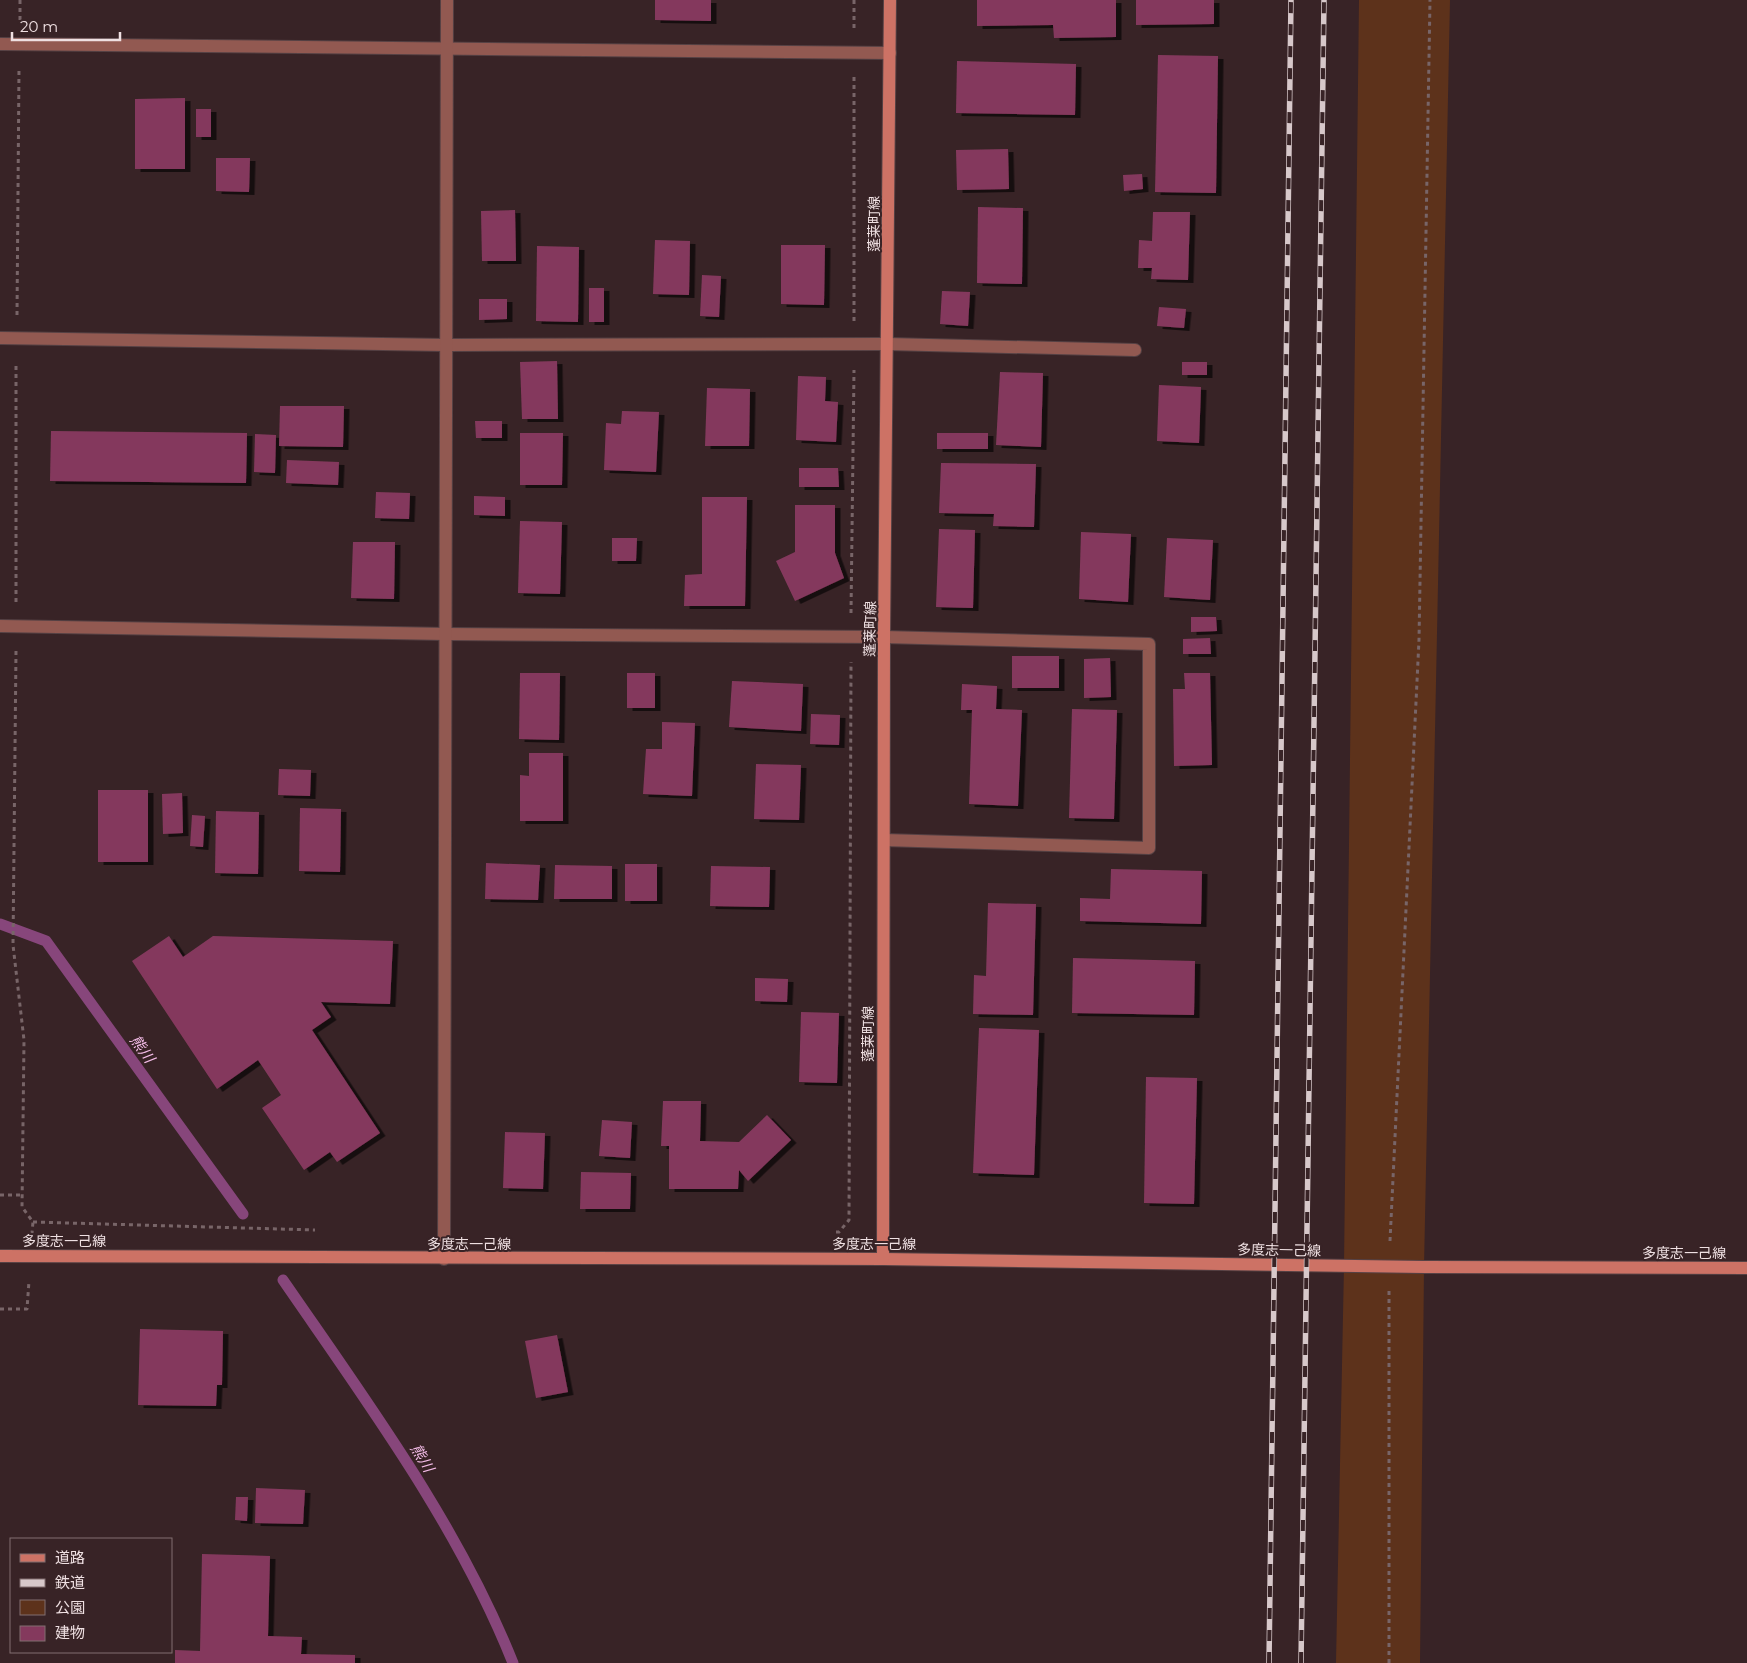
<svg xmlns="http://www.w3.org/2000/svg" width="1747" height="1663" viewBox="0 0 1747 1663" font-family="Montserrat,'Noto Sans JP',sans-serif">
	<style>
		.green { fill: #5d321b }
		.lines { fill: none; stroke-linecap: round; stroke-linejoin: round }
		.stream { stroke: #87467b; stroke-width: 11 }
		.building { fill: #84395d; filter: url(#shadow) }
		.lane-casing { stroke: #554144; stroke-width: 14 }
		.street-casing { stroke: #554144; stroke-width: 14 }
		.secondary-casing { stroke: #554144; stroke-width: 14 }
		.path { stroke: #786568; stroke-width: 3; stroke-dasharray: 4 4; stroke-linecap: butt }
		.lane { stroke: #925951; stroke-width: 12 }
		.street { stroke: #925951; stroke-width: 12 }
		.secondary { stroke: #cd7265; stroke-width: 12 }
		.rail-casing { stroke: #d7c8ca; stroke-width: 5.5 }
		.rail { stroke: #382326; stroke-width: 4; stroke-dasharray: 11; stroke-linecap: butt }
		.labels { text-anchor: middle; stroke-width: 4; stroke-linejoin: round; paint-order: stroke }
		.street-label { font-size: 14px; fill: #efe0e2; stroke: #382326 }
		.water-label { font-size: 15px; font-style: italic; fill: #f5bde9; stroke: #382326 }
	</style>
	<defs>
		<filter id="shadow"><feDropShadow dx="5.5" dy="3" stdDeviation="0" flood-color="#0009"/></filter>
	</defs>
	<rect width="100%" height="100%" fill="#382326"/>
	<path class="green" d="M1359,0H1450L1424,1267L1420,1663H1336L1344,1266Z"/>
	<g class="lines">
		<g class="stream">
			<path d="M0,924L46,941L243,1214"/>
			<path d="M283,1280C367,1402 458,1525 513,1663"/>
		</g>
	</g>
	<g class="building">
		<path d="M655,0H711V21L655,20Z"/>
		<path d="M977,0H1116V37L1054,38L1053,25L977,26Z"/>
		<path d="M1136,0H1214V24L1136,25Z"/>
		<path d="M1158,55L1218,56L1216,193L1155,192Z"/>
		<path d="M957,61L1076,64L1075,115L956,113Z"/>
		<path d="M185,98V169H135V99Z"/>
		<rect x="196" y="109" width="15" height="28"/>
		<path d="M1008,149L1009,189L957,190L956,150Z"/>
		<path d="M216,158H250L249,192L216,191Z"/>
		<path d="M1142,174L1143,189L1124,191L1123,175Z"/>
		<path d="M978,207L1023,208L1022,284L977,283Z"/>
		<path d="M515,210L516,261H482L481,211Z"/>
		<path d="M1153,212H1190L1188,280L1151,279L1152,268H1138L1139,240L1152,241Z"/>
		<path d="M655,240L690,241L689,295L653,294Z"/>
		<path d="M781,245H825L824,305L781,304Z"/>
		<path d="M537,246L579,247L578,322L536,321Z"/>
		<path d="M702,275L721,276L719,317L700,316Z"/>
		<rect x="589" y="288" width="15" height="34"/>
		<path d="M942,291L970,292L968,326L940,324Z"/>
		<path d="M479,299H507V319L479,320Z"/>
		<path d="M1159,307L1186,309L1184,328L1157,326Z"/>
		<path d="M557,361L558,419H522L520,362Z"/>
		<rect x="1182" y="362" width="25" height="13"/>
		<path d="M1000,372L1043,373L1041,447L996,445Z"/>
		<path d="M798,376L826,377L825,401L838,402L836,442L796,440Z"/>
		<path d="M1159,385L1201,387L1199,443L1157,441Z"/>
		<path d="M707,388L750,389L749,446H705Z"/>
		<path d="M280,406H344L343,447L279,446Z"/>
		<path d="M622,411L659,412L656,472L604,470L606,423L621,424Z"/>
		<path d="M475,421H502V438H476Z"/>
		<path d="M51,431L247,433L246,483L50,481Z"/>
		<path d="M520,433H563L562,485H520Z"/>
		<rect x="937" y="433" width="51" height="16"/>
		<path d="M255,434L276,435L275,473L254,472Z"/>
		<path d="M287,460L339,462L338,485L286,483Z"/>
		<path d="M941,463L1036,464L1034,527L993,526L994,514L939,513Z"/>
		<path d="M799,468H838L839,487H799Z"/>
		<path d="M376,492L410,493L409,519L375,518Z"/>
		<path d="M474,496L505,497V516L474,515Z"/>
		<path d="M702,497H747L745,606H684L685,575L702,574Z"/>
		<path d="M795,505H835V553L844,578L795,601L776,561L795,552Z"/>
		<path d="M520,521L562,522L560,594L518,593Z"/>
		<path d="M939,529L975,530L973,608L936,607Z"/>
		<path d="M1081,532L1131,534L1128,602L1079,599Z"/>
		<path d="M612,538H637L636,561H612Z"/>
		<path d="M1167,538L1213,540L1210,600L1164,597Z"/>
		<path d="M353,542H395L394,599L351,598Z"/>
		<path d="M1191,617H1216L1217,631L1191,632Z"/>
		<path d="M1210,638L1211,654H1183V639Z"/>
		<rect x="1012" y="656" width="47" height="32"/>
		<path d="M1110,658L1111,697L1084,698V659Z"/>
		<path d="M520,673H560L559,740L519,739Z"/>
		<rect x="627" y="673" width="28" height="35"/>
		<path d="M1184,673H1210L1212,765L1174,766L1173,689H1185Z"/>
		<path d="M732,681L803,684L801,731L729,727Z"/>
		<path d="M962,684L997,686L996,709L1022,710L1018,806L969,804L972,710H961Z"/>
		<path d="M1072,709L1117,710L1114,819L1069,818Z"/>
		<path d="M811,714L840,715L839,745L810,744Z"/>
		<path d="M662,722L695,723L692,796L643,794L646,749H662Z"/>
		<path d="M529,753H563V821H520V775L529,776Z"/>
		<path d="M756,764L801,765L799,820L754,819Z"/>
		<path d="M279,769L311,770L310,796L278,795Z"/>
		<rect x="98" y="790" width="50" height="72"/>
		<path d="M182,793L183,833L163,834L162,794Z"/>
		<path d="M300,808L341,809L340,872L299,871Z"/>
		<path d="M216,811L259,812L258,874L215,873Z"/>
		<path d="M192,815L205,816L203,847L190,846Z"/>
		<path d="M486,863L540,865L538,900L485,899Z"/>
		<rect x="625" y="864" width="32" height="37"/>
		<path d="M555,865L612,866V899H554Z"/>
		<path d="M711,866L770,867L769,907L710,906Z"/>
		<path d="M1111,869L1202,871L1201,924L1080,921V898L1110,899Z"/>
		<path d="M988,903L1036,904L1033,1015L973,1014L974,975L986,976Z"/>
		<path d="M169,936L183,957L213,936L393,941L390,1004L321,1002L331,1017L312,1030L380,1133L337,1162L330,1152L304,1170L262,1108L281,1095L258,1060L217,1089L132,961Z"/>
		<path d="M1073,958L1195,961L1194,1015L1072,1013Z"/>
		<path d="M755,978L788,979L787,1002L755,1001Z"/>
		<path d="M801,1012L839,1013L837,1083L799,1082Z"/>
		<path d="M979,1028L1039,1030L1034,1175L973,1173Z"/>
		<path d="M1146,1077L1197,1078L1194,1204L1144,1203Z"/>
		<path d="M663,1101H701L700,1141L739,1142L767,1115L791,1140L748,1181L739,1170L738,1189H669V1146H661Z"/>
		<path d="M602,1120L632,1122L630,1158L599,1156Z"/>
		<path d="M505,1132L545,1133L543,1189L503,1188Z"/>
		<path d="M581,1172L631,1173L630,1209H580Z"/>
		<path d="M140,1329L223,1331L222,1385H217L216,1406L138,1405Z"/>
		<path d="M557,1335L568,1392L536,1398L525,1341Z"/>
		<path d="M256,1488L305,1490L303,1524L255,1523Z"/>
		<path d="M236,1497H248L247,1521L235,1520Z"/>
		<path d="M202,1554L270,1556L268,1636L302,1637L301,1654L355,1655V1663H175V1650L200,1651Z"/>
	</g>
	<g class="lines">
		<g class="lane-casing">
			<g id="lane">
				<path d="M888,344L1135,350"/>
				<path d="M884,840L1149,848V644L884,637"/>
			</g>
		</g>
		<g class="street-casing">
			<g id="street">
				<path d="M0,44L890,53"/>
				<path d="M0,338L446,345L888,344"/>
				<path d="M0,626L446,634L884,637"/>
				<path d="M444,1259L447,0"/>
			</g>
		</g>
		<g class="secondary-casing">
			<g id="secondary">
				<path d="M0,1256L883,1259L1424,1267L1747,1268"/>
				<path d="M883,1259L884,637L890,0"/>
			</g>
		</g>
		<g class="path">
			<path d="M854,0V28"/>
			<path d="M20,20V0"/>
			<path d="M854,77V321"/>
			<path d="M17,315L19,68"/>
			<path d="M16,602V363"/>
			<path d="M851,613L854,370"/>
			<path d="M16,651L13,945L24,1040L22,1207L33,1222L32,1233"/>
			<path d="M0,1195H22"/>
			<path d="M33,1222L315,1230"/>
			<path d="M836,1232H839L849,1220L851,662"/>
			<path d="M1390,1241L1419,640L1430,0"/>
			<path d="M0,1309H27L29,1281"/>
			<path d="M1389,1663V1290"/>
		</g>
		<use href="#lane" class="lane"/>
		<use href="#street" class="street"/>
		<use href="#secondary" class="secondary"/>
		<g class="rail-casing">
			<g id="rail">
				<path d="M1269,1663L1291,0"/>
				<path d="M1301,1663L1324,0"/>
			</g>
		</g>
		<use href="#rail" class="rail"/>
	</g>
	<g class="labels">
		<g class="street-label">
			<text transform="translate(874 224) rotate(-90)" y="5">蓬莱町線</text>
			<text transform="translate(870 629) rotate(-89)" y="5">蓬莱町線</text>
			<text transform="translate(868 1034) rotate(-90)" y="5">蓬莱町線</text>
			<text x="64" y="1246">多度志一己線</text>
			<text x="469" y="1249">多度志一己線</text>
			<text x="874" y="1249">多度志一己線</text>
			<text transform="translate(1279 1250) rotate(1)" y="5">多度志一己線</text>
			<text x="1684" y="1258">多度志一己線</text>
		</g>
		<g class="water-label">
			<text transform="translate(142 1049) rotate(54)" y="5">熊川</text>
			<text transform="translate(422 1458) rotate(59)" y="5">熊川</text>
		</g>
	</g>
	<rect x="10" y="1538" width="162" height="115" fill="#382326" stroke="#816f71"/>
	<rect x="20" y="1554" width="25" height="8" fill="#cd7265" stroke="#816f71"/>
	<text x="55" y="1563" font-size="15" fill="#efe0e2">道路</text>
	<rect x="20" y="1579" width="25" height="8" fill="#d7c8ca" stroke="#816f71"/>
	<text x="55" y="1588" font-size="15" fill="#efe0e2">鉄道</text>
	<rect x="20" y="1600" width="25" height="15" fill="#5d321b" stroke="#816f71"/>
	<text x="55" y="1613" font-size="15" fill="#efe0e2">公園</text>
	<rect x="20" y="1626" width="25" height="15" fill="#84395d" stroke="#816f71"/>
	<text x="55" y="1638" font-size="15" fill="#efe0e2">建物</text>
	<path d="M12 32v8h108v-8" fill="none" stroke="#efe0e2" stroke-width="2.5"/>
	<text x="20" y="32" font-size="15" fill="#efe0e2" stroke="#382326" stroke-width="4" paint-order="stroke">20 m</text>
</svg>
